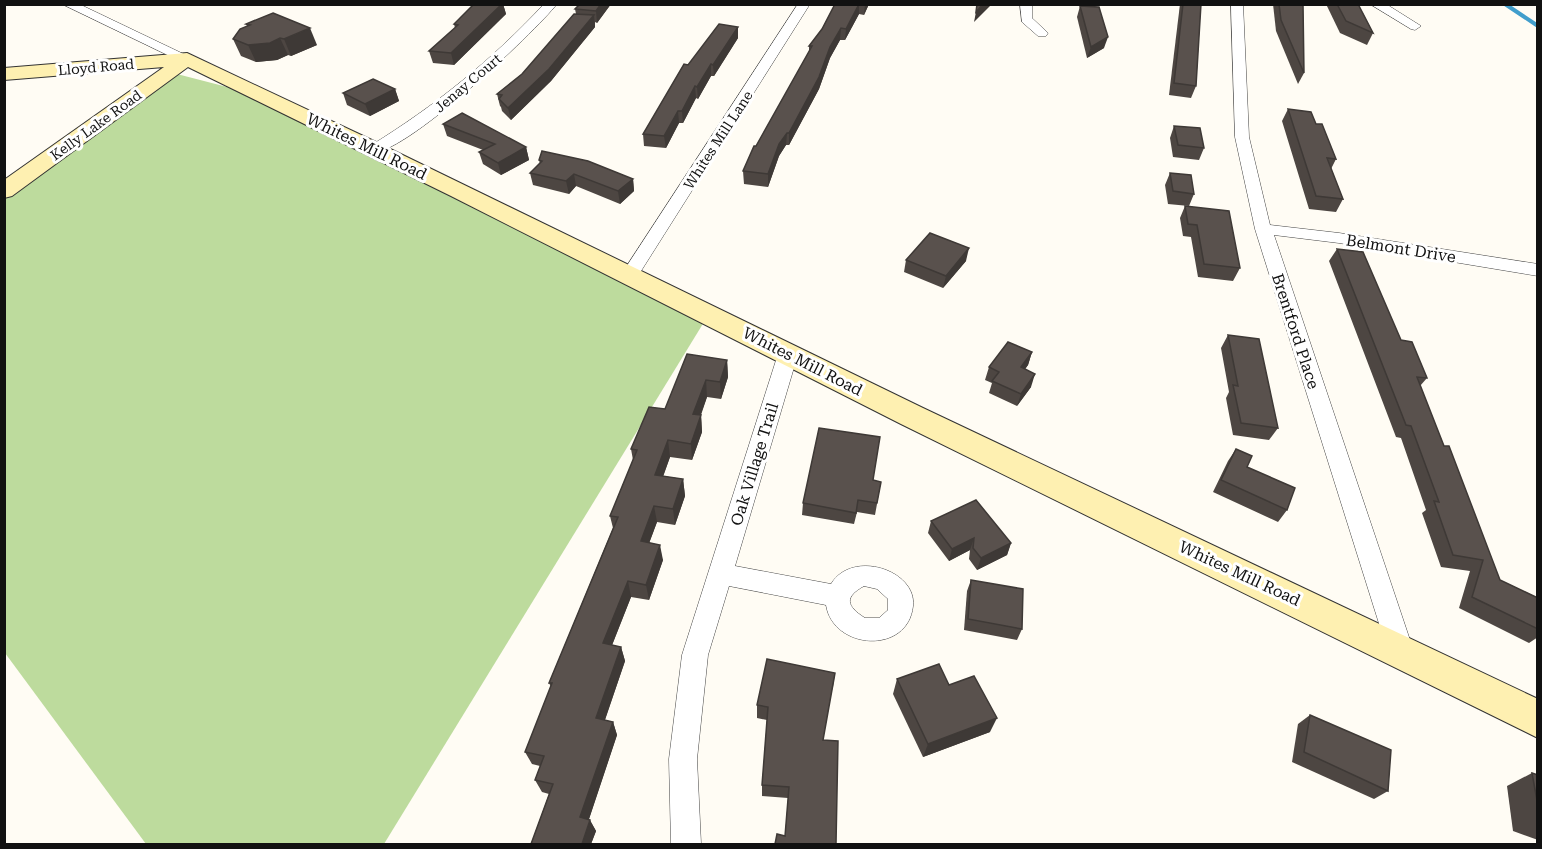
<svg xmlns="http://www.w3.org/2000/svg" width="1542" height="849" viewBox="0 0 1542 849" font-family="'Roboto Serif',serif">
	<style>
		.forest { fill: #bddb9d }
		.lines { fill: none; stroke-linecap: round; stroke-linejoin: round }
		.stream { stroke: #419ecc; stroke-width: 4 }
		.street-casing { stroke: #444; stroke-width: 1 }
		.secondary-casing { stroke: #333; stroke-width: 2 }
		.street { fill: #fff; fill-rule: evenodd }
		.secondary { fill: #fef0b1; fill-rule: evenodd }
		.wall { fill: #4d4642 }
		.shaded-wall { fill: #3e3936 }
		.building { fill: #59514d; stroke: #3e3936; stroke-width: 1.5 }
		.labels { text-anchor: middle; stroke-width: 6; stroke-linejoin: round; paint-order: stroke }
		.far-street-label { font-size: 14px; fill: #111; stroke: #fff }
		.street-label { font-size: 16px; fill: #111; stroke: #fff }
	</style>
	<rect width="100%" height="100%" fill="#fffcf4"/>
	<path class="forest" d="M177,74L285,102L712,309L384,844H146L5,653V192Z"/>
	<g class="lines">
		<path class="stream" d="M1505,4L1538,26"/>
		<g class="street-casing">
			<g id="street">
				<path d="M62,4H79L194,59L187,63L182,62Z"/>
				<path d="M544,4H557C535,32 400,160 370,152L367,149L370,146C435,106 492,60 544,4Z"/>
				<path d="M798,4H810L636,279H624L621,275Z"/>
				<path d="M1020,4H1032V18L1048,33L1046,36H1038L1022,22Z"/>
				<path d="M1231,4H1243L1249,137L1270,225L1339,233L1538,264V276L1339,243L1274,235L1413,649L1409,657L1400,661L1391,657L1387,649L1255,229L1235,137Z"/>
				<path d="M1370,4H1386L1421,26L1415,30L1411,29Z"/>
				<path d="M788,347L795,349L798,354L735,566L831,584C852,549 917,570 913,606C908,655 833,650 826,605L729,586L708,655L697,759L701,844H671L669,759L682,655L778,354L781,349ZM864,586L877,589L888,599V610L879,618H865C846,606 844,597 864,586Z"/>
			</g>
		</g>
		<g class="secondary-casing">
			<path id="secondary" d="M187,53L376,142L923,408L1538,699V738L901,424L451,196L188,67L12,196L4,198V180L164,67L4,80V68Z"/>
		</g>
		<use href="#street" class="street"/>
		<use href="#secondary" class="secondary"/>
	</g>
	<g class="wall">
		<path d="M474,4H503L506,14L454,65L433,63L429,51L455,28L454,24Z"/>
		<path d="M580,4H611L597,23L595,22V27L551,81L511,120L502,111L501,107L500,106L497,94L522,74L576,14L575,9Z"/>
		<path d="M835,4H869L864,15L859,14L845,40H840L830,58L819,89L789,145H786L779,156L768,187L744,184L743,171L756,146L809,53V46L822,29Z"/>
		<path d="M1180,4H1201L1196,86L1191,98L1169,95Z"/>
		<path d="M1273,4H1303L1304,73L1298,84L1276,31Z"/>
		<path d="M1326,4H1358L1373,33L1367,45L1340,33Z"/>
		<path d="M1080,6L1104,48L1087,58L1077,17Z"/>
		<path d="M246,24L317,45L291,56L288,55L277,60L256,62L241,56L233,39L247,26Z"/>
		<path d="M738,27V38L714,76H711L698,99L696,98L683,123H679L666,148L644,146L643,134L688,65Z"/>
		<path d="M395,89L399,101L370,116L347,105L343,93Z"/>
		<path d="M1288,109L1316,124L1336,159L1331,169L1343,199L1336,212L1309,209L1282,121Z"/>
		<path d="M443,124L526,147L529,160L501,175L483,164L479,152L483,150L447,136Z"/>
		<path d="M1174,126L1204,148L1199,160L1173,157L1170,138Z"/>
		<path d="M539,160L633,179L634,191L620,204L576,186L569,194L533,185L530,173L540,164Z"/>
		<path d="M1170,173L1194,194L1189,206L1168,204L1165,185Z"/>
		<path d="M1185,206L1240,268L1233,281L1198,277L1191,237L1183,236L1180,218Z"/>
		<path d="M1337,249L1427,378L1420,386L1444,446L1500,580L1538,598V637L1529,643L1459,608L1470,571L1441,567L1422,513L1426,510L1401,438L1396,437L1329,261Z"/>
		<path d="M906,260L966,261L943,288L904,272Z"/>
		<path d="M1228,335L1278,428L1269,440L1233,435L1226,398L1229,392L1221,348Z"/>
		<path d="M1032,352L1028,365L1025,369L1031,387L1017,406L989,393L992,383L985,380L989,367Z"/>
		<path d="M727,360L728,377L721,399L707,397L701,415L702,432L692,460L670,457L663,476L683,479L685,496L675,525L657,522L649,543L663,560L649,600L631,597L612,645L621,647L625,661L605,720L613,722L617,735L589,819L596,831L591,844H531L549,794L542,792L535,780L540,766L532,764L525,752L551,687L549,683L613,528L610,516L633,460L631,449L665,409Z"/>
		<path d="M1236,449L1247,467L1287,510L1278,522L1213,492L1228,461Z"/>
		<path d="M873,480L881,482L875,515L857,512L854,524L802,515L803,503Z"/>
		<path d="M931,521L1011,543L1007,555L977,570L969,559L970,550L949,561L928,533Z"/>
		<path d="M971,580L1022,629L1017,640L964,630L967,591Z"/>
		<path d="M835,673L833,687L785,836L788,798L762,796V785L767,720L757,718V705Z"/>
		<path d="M897,679L949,685L990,732L923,757L893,694Z"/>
		<path d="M1310,715L1388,791L1374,799L1292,762L1298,724Z"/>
		<path d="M1532,773L1538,775V840L1513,831L1507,786Z"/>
	</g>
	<g class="shaded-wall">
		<path d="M502,4H503L506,14L454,65L451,53Z"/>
		<path d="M601,4H611L597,23L596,11Z"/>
		<path d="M859,4V14L845,40L846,29Z"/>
		<path d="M865,4H869L864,15Z"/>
		<path d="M983,4H992L974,22L976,12Z"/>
		<path d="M594,15L595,27L551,81L511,120L508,108Z"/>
		<path d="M738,27V38L714,76L713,65Z"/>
		<path d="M310,28L317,45L291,56L284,39Z"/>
		<path d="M841,28L840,40L830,58L819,89L789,145V133L830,47Z"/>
		<path d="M1108,37L1104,48L1087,58L1091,47Z"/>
		<path d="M280,38L288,55L277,60L256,62L248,45Z"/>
		<path d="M711,64V76L698,99L697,87Z"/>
		<path d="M695,86L696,98L683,123L682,111Z"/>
		<path d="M395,89L399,101L370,116L365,104Z"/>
		<path d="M678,111L679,123L666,148L664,136Z"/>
		<path d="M787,133L786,145L779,156L768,187V174L779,144Z"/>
		<path d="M526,147L529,160L501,175L498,163Z"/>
		<path d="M574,174L576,186L569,194L566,181Z"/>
		<path d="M633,179L634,191L620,204L618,191Z"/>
		<path d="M969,248L966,261L943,288L946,276Z"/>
		<path d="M1032,352L1028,365L1017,380L1021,367Z"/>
		<path d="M727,360L728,377L721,399L720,382Z"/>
		<path d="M1035,374L1031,387L1017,406L1021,394Z"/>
		<path d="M706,380L707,397L695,430L693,414Z"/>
		<path d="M701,415L702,432L692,460L691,444Z"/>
		<path d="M668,440L670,457L658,491L655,475Z"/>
		<path d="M683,479L685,496L675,525L673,509Z"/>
		<path d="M654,506L657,522L644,557L641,541Z"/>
		<path d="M974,538L970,550L949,561L952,549Z"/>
		<path d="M1011,543L1007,555L977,570L981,558Z"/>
		<path d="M660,545L663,560L649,600L646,585Z"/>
		<path d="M628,581L631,597L607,658L603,643Z"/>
		<path d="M621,647L625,661L601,731L596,718Z"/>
		<path d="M997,718L990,732L923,757L928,744Z"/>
		<path d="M613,722L617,735L586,828L580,817Z"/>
		<path d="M590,820L596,831L591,844H582Z"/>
	</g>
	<g class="building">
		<path d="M474,4H502L451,53L429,51L458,25L454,24Z"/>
		<path d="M580,4H601L596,11L575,9Z"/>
		<path d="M835,4H859L846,29L841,28L830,47L819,77L789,133H787L779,144L768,174L743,171L754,146H756L812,46H809L822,29Z"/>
		<path d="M977,4H983L976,12Z"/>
		<path d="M1183,4H1201L1196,86L1174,83Z"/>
		<path d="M1279,4H1303L1304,73L1281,20Z"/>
		<path d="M1337,4H1358L1373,33L1346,21Z"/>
		<path d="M1080,6L1099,7L1108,37L1091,47Z"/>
		<path d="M273,13L310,28L284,39L280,38L270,43L248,45L233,39L240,29L250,25L246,24Z"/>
		<path d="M574,14L594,15L549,69L508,108L499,99L502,95L497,94L522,74Z"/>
		<path d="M719,24L738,27L713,65L711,64L697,87L695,86L682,111H678L664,136L643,134L684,64L688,65Z"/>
		<path d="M373,79L395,89L365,104L343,93Z"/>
		<path d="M1288,109L1311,112L1316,124H1322L1336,159L1327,158L1343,199L1316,196Z"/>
		<path d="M462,113L526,147L498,163L479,152L495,144L443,124Z"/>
		<path d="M1174,126L1200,128L1204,148L1178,145Z"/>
		<path d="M542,151L588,161L633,179L618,191L574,174L566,181L530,173L542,161L539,160Z"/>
		<path d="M1170,173L1191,175L1194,194L1173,191Z"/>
		<path d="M1185,206L1229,211L1240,268L1204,264L1197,225L1188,224Z"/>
		<path d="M930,233L969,248L946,276L906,260Z"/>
		<path d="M1337,249L1363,252L1401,340L1412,342L1427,378L1417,377L1444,446H1449L1500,580L1538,598V629L1472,597L1483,560L1453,555L1434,501L1439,502L1411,426L1406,425Z"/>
		<path d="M1228,335L1259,339L1278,428L1241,423L1233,385L1238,386Z"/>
		<path d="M1008,342L1032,352L1021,367L1035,374L1021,394L992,381L999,372L989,367Z"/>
		<path d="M687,354L727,360L720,382L706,380L693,414L701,415L691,444L668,440L655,475L683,479L673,509L654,506L641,541L660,545L646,585L628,581L603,643L621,647L596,718L613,722L580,817L590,820L582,844H531L553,784L535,780L544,756L525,752L552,683H549L618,517L610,516L637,450L631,449L649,407L665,409Z"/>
		<path d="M819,428L880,437L873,480L881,482L877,503L858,500L856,513L803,503Z"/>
		<path d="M1236,449L1252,456L1247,467L1295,488L1287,510L1221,480Z"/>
		<path d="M976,500L1011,543L981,558L973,548L974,538L952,549L931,521Z"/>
		<path d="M971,580L1023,589L1022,629L968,619Z"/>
		<path d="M767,659L835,673L823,740L838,741L836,844H840H775L777,834L785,836L789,787L762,785L768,707L757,705Z"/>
		<path d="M939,664L949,685L974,676L997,718L928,744L897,679Z"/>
		<path d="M1310,715L1391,750L1388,791L1304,752Z"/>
		<path d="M1532,773L1538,775V806Z"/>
	</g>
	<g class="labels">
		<g class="far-street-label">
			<text transform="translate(96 67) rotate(-5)" y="5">Lloyd Road</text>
			<text transform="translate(468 83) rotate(-40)" y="5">Jenay Court</text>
			<text transform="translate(96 125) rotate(-36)" y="5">Kelly Lake Road</text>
			<text transform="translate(718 140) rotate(-57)" y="5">Whites Mill Lane</text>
		</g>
		<g class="street-label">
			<text transform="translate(367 146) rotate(26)" y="6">Whites Mill Road</text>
			<text transform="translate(1401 248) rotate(9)" y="6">Belmont Drive</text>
			<text transform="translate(1296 331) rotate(72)" y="6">Brentford Place</text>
			<text transform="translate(803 361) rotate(27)" y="6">Whites Mill Road</text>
			<text transform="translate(754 464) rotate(-73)" y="6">Oak Village Trail</text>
			<text transform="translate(1240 573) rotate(25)" y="6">Whites Mill Road</text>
		</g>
	</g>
	<rect width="1542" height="849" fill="none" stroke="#111111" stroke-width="12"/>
</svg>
